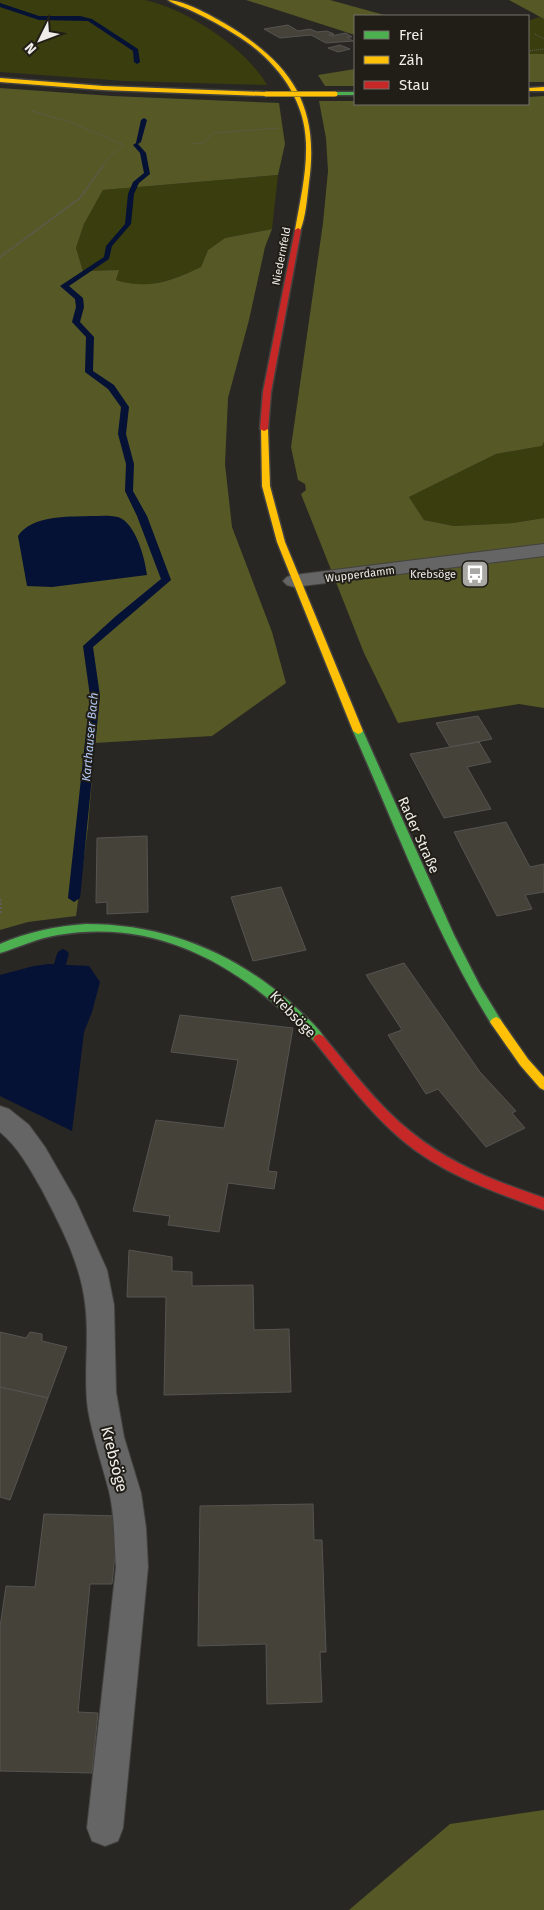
<svg xmlns="http://www.w3.org/2000/svg" width="544" height="1910" viewBox="0 0 544 1910" font-family="'Fira Sans',sans-serif">
	<style>
		.green { fill: #3a3d0e }
		.forest { fill: #565826 }
		.water { fill: #051135 }
		.lines { fill: none; stroke-linecap: round; stroke-linejoin: round }
		.stream { fill: #051135; fill-rule: evenodd }
		.building { fill: #454239; stroke: #555451 }
		.lane-casing { stroke: #434240; stroke-width: 2 }
		.street-casing { stroke: #434240; stroke-width: 2 }
		.fast-casing { stroke: #434240; stroke-width: 3 }
		.slow-casing { stroke: #434240; stroke-width: 3 }
		.jam-casing { stroke: #434240; stroke-width: 3 }
		.path-far2 { stroke: #5e5d5c; stroke-width: 1; stroke-dasharray: 1 1; stroke-linecap: butt }
		.path-far1 { stroke: #5e5d5c; stroke-width: 2; stroke-dasharray: 1 1; stroke-linecap: butt }
		.path { stroke: #5e5d5c; stroke-width: 2.5; stroke-dasharray: 2 2; stroke-linecap: butt }
		.lane { fill: #646564; fill-rule: evenodd }
		.street { fill: #646564; fill-rule: evenodd }
		.fast { fill: #4caf50; fill-rule: evenodd }
		.slow { fill: #ffc107; fill-rule: evenodd }
		.jam { fill: #c62828; fill-rule: evenodd }
		.slow-bridge-casing { stroke: #434240; stroke-width: 6; stroke-linecap: butt }
		.slow-bridge { stroke: #ffc107; stroke-width: 5 }
		.labels { text-anchor: middle; stroke-width: 4; stroke-linejoin: round; paint-order: stroke }
		.far-street-label { font-size: 11px; fill: #efede9; stroke: #211e17 }
		.far-poi-label { font-size: 11px; fill: #efede9; stroke: #211e17; text-anchor: end }
		.far-water-label { font-size: 12px; font-style: italic; fill: #b3caf6; stroke: #211e17 }
		.street-label { font-size: 14px; fill: #efede9; stroke: #211e17 }
		.near-street-label { font-size: 16px; fill: #efede9; stroke: #211e17 }
	</style>
	<rect width="100%" height="100%" fill="#282723"/>
	<g class="green">
		<path d="M0,0C34,0 69,0 103,0C116,0 132,0 145,0C187,9 246,48 267,85L124,81L0,72Z"/>
		<path d="M539,17L544,19V54H528V21Z"/>
		<path d="M278,175L272,229L225,238L208,250L201,267C172,281 147,290 116,280L118,270L83,271L76,248L84,224L103,190Z"/>
		<path d="M544,442V518L513,523L454,526L424,520L409,497L496,454L542,446Z"/>
	</g>
	<g class="forest">
		<path d="M246,0H330L388,16H355V35Z"/>
		<path d="M509,0H544V19Z"/>
		<rect x="528" y="54" width="16" height="28"/>
		<path d="M355,69V86H325L318,75Z"/>
		<path d="M0,88L112,96L279,103L285,144L278,175L103,190L84,224L76,248L83,271L119,270L116,280C148,290 172,281 201,267L208,250L225,238L272,229L265,247L249,320L228,398L225,464L232,527L272,632L286,683L212,736L95,743L88,827L76,916L28,922L0,930Z"/>
		<path d="M544,96V442L542,446L496,454L409,497L424,520L454,526L513,523L544,518V708L519,704L398,723L364,653L301,494L306,490L305,484L298,480L291,447L323,223L328,171L326,138L319,101H355V104H528V97Z"/>
		<path d="M544,1810V1910H349L450,1824Z"/>
	</g>
	<g class="water">
		<path d="M90,516C99,516 109,515 118,517C136,523 145,559 147,575L52,587L27,586L18,536C32,515 67,517 90,516Z"/>
		<path d="M49,964L89,966L100,982L92,1012L84,1032L72,1131L0,1096V975L34,966Z"/>
	</g>
	<g class="lines">
		<g class="stream">
			<path d="M0,3L39,16H80L92,19L138,49L140,62L137,64L134,62L133,51L88,21L39,20L0,7Z"/>
			<path d="M144,118L147,120L141,142L138,144L146,153L150,174L139,183L134,194L131,224L112,246L109,259L69,286L83,298L84,307L80,322L94,337L93,371L114,385L129,407L126,434L134,464L133,491L147,516L171,580L93,647L100,696L80,898L74,902L68,898L90,696L83,646L116,616L161,579L137,516L125,491L126,464L118,434L121,407L108,389L85,372L86,337L72,322L76,307L75,299L60,286L104,257L106,246L125,224L128,194L133,182L144,173L140,153L133,145L136,143L141,120Z"/>
			<path d="M63,949L67,951L69,954L61,980L59,983H51L49,980L57,954L59,951Z"/>
		</g>
	</g>
	<g class="building">
		<path d="M288,25L298,31L310,29L317,32L327,31L334,34L329,35L331,36L346,33L352,37H347L353,41L326,43L311,35L280,38L264,29Z"/>
		<path d="M340,45L350,49L338,52L328,48Z"/>
		<path d="M478,716L492,739L450,747L436,723Z"/>
		<path d="M479,742L491,762L467,767L491,809L444,818L410,754Z"/>
		<path d="M506,822L530,867L544,864V892L525,895L532,909L497,916L454,832Z"/>
		<path d="M147,836L148,912L107,914V902L96,903L97,838Z"/>
		<path d="M281,887L306,950L253,961L231,897Z"/>
		<path d="M404,963L480,1072L516,1111L512,1113L525,1128L486,1147L438,1089L426,1094L388,1035L402,1030L366,975Z"/>
		<path d="M180,1015L293,1028L268,1171L277,1172L274,1189L228,1183L219,1232L168,1225L170,1216L133,1211L156,1120L224,1128L238,1060L171,1052Z"/>
		<path d="M129,1250L172,1257V1271L192,1272V1286L253,1285L254,1330L289,1329L291,1392L164,1395L166,1297H127Z"/>
		<path d="M0,1332L26,1338L30,1332L42,1334V1341L67,1347L48,1398L0,1387Z"/>
		<path d="M0,1387L48,1398L10,1500L0,1497Z"/>
		<path d="M313,1504L314,1540H322L326,1652H320L322,1702L267,1704L266,1644L198,1646L200,1506Z"/>
		<path d="M44,1514L119,1516L112,1584H90L78,1712L98,1713L92,1773L0,1771V1627L6,1586L35,1587Z"/>
	</g>
	<g class="lines">
		<g class="lane-casing">
			<path id="lane" d="M0,1106L9,1109L29,1125L45,1147L76,1201L107,1270L114,1305L116,1392L124,1437L141,1493L146,1528L148,1567L123,1828L118,1841L105,1846L92,1841L87,1828L116,1567C114,1542 115,1516 109,1491C102,1464 93,1438 88,1410C83,1375 90,1338 85,1303C80,1262 61,1227 42,1190C30,1169 19,1148 0,1132Z"/>
		</g>
		<g class="street-casing">
			<path id="street" d="M544,544V556L294,587L287,585L283,581L287,577L294,575Z"/>
		</g>
		<g class="fast-casing">
			<g id="fast">
				<path d="M335,92H355V95H333Z"/>
				<path d="M358,728L363,731L454,935L480,986L502,1022L500,1025H492C435,933 397,830 353,731Z"/>
				<path d="M86,924C164,924 233,952 291,1003C302,1014 318,1026 325,1039L323,1042H315C246,970 162,917 58,935C37,938 20,947 0,953V944C28,932 56,926 86,924Z"/>
			</g>
		</g>
		<g class="slow-casing">
			<g id="slow">
				<path d="M168,0C183,0 210,15 224,23C290,62 320,104 309,182C307,198 306,217 300,231L295,230C300,201 307,172 306,143C305,97 274,58 236,35C222,26 207,18 192,11C184,7 175,5 168,0Z"/>
				<path d="M0,78L103,86L266,92L269,94L266,96L103,90L0,82Z"/>
				<path d="M544,87V91H528V88Z"/>
				<path d="M261,427L268,429L270,486L285,542L363,731L361,733L358,734L353,731L277,542L262,486Z"/>
				<path d="M496,1017L500,1019L528,1059L544,1077V1090L540,1088L520,1065L492,1025L490,1022L492,1019Z"/>
			</g>
		</g>
		<g class="jam-casing">
			<g id="jam">
				<path d="M298,228L301,230L271,392L268,429L264,431L260,429L263,392L295,230Z"/>
				<path d="M319,1034L323,1036C351,1069 377,1105 411,1132C450,1164 497,1182 544,1198V1210C494,1192 442,1174 401,1139C368,1111 342,1075 315,1042L313,1039L315,1036Z"/>
			</g>
		</g>
		<g class="path-far2">
			<path d="M535,34L544,39"/>
			<path d="M528,51L544,49"/>
			<path d="M32,111L70,122L124,145L110,156L102,167"/>
			<path d="M190,144L204,143L213,133L279,128"/>
		</g>
		<path class="path-far1" d="M0,257L80,198L103,166"/>
		<path class="path" d="M0,899L1,914"/>
		<use href="#lane" class="lane"/>
		<use href="#street" class="street"/>
		<use href="#fast" class="fast"/>
		<use href="#slow" class="slow"/>
		<use href="#jam" class="jam"/>
		<g class="slow-bridge-casing">
			<path id="slow-bridge" d="M266,94H335"/>
		</g>
		<use href="#slow-bridge" class="slow-bridge"/>
	</g>
	<defs>
		<g id="bus-square" transform="scale(1.4375)"><rect x="-9" y="-9" width="18" height="18" rx="4" fill="#a9a8a4" stroke="#211e17"/><path d="M-5-6H5V4H4V6H2V4H-2V6H-4V4H-5ZM-3.5-4V0h7V-4ZM-3.5 1.2v1.5H-2V1.2ZM2 1.2v1.5H3.5V1.2Z" fill="#fff"/></g>
	</defs>
	<g fill-rule="evenodd">
		<use href="#bus-square" x="475" y="574"/>
	</g>
	<g class="labels">
		<g class="far-street-label">
			<text transform="translate(281 256) rotate(-79)" y="4">Niedernfeld</text>
			<text transform="translate(360 574) rotate(-7)" y="4">Wupperdamm</text>
		</g>
		<g class="far-poi-label">
			<text x="456" y="578">Krebsöge</text>
		</g>
		<g class="far-water-label">
			<text transform="translate(90 737) rotate(-85)" y="4">Karthauser Bach</text>
		</g>
		<g class="street-label">
			<text transform="translate(419 835) rotate(66)" y="5">Rader Straße</text>
			<text transform="translate(293 1014) rotate(46)" y="5">Krebsöge</text>
		</g>
		<g class="near-street-label">
			<text transform="translate(115 1459) rotate(76)" y="6">Krebsöge</text>
		</g>
	</g>
	<rect x="354" y="15" width="175" height="90" fill="#211e17" stroke="#73716b"/>
	<rect x="364" y="31" width="25" height="8" fill="#4caf50" stroke="#73716b"/>
	<text x="399" y="40" font-size="15" fill="#efede9">Frei</text>
	<rect x="364" y="56" width="25" height="8" fill="#ffc107" stroke="#73716b"/>
	<text x="399" y="65" font-size="15" fill="#efede9">Zäh</text>
	<rect x="364" y="81" width="25" height="8" fill="#c62828" stroke="#73716b"/>
	<text x="399" y="90" font-size="15" fill="#efede9">Stau</text>
	<g transform="translate(40 40) rotate(228)" stroke="#211e17" stroke-width="4" paint-order="stroke">
	<path d="M0-4L9 19L0 12L-9 19Z" fill="#efede9"/>
	<text y="-8" font-size="14" font-weight="bold" text-anchor="middle" fill="#efede9">N</text>
	</g>
</svg>
